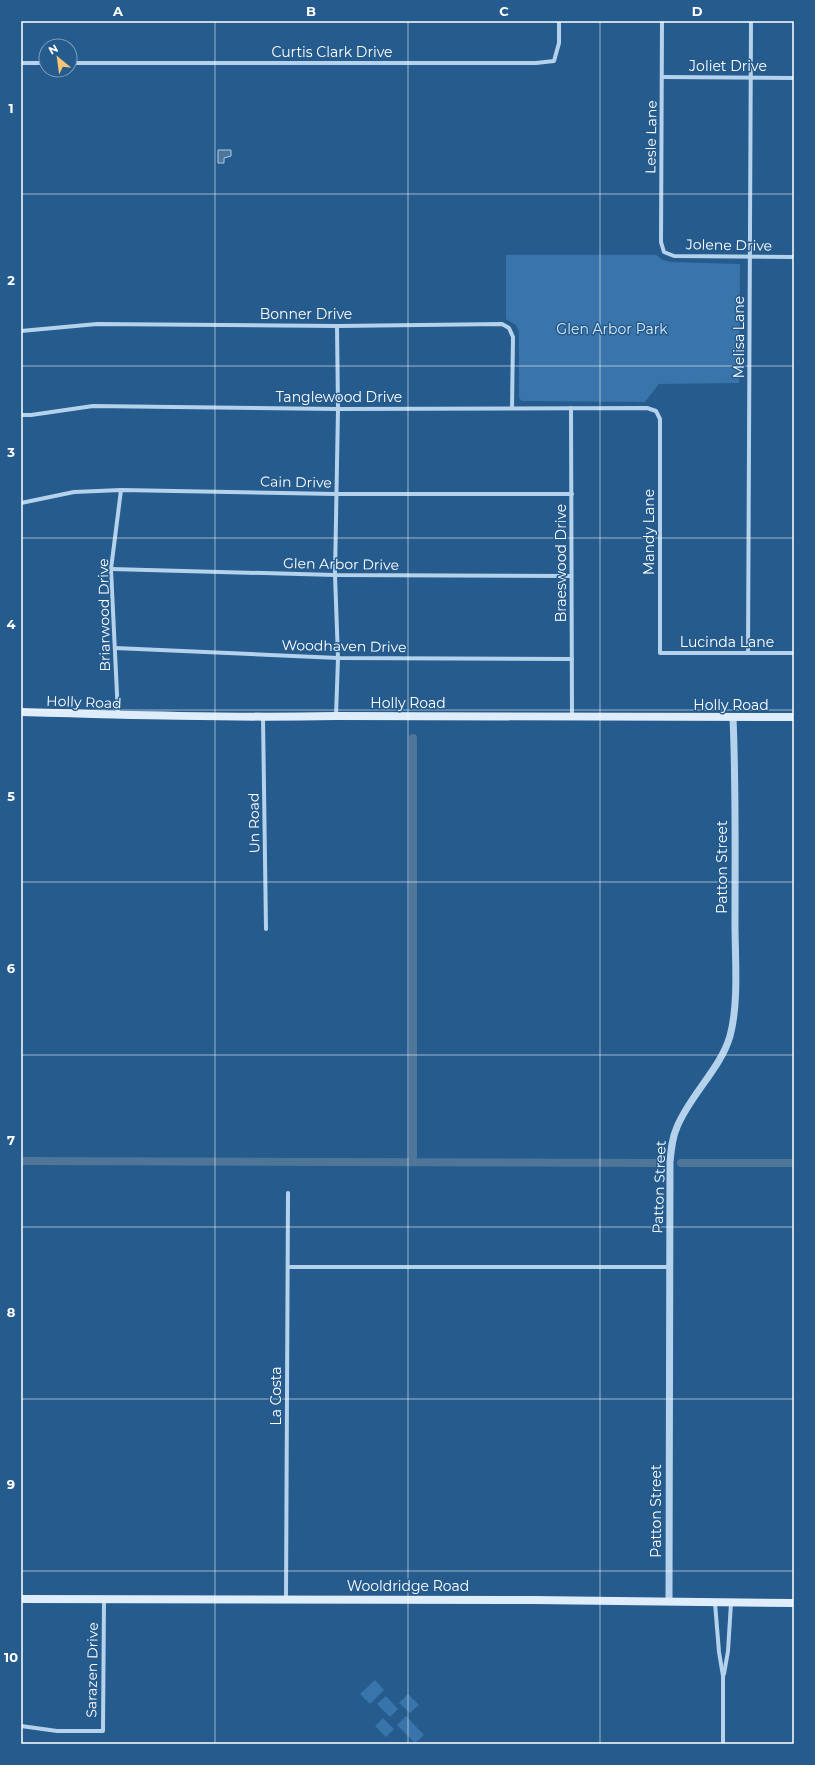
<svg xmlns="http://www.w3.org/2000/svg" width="815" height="1765" viewBox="0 0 815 1765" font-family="Montserrat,sans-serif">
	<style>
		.green { fill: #3975aa }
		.water { fill: #4f7598; stroke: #a8cdec }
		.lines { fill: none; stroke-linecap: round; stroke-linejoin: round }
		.canal { stroke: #4f7598; stroke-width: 8 }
		.minor { stroke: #b4d2eb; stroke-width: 4 }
		.tertiary { stroke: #b4d2eb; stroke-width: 7 }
		.secondary { stroke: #dfecf9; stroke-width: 8 }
		.grid { fill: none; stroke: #fff; stroke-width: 1; stroke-opacity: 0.55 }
		.labels { text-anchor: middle; stroke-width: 3; stroke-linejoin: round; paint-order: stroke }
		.street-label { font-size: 14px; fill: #fff; stroke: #255b8d }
		.park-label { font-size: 14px; fill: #d9eaf8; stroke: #255b8d }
		.neatline { fill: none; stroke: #fff; stroke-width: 1.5 }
		.grid-label { font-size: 13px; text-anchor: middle; font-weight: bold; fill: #fff }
	</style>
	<rect width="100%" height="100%" fill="#255b8d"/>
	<g class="green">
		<path d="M506,255H656L663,260L671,262L740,264L739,383L659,384L645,402L522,401L519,398V331L516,325L506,319Z"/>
		<path d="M375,1680L384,1690L370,1704L360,1694Z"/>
		<path d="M408,1694L419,1705L410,1713L399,1703Z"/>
		<path d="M386,1696L398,1709L390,1717L377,1704Z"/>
		<path d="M406,1716L424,1735L415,1743L397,1725Z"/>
		<path d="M383,1718L394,1729L386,1737L375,1726Z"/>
	</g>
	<path class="water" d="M218,150H231V156L224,158V163H218Z"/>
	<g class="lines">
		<g class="canal">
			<path d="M24,1161L658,1163"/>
			<path d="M413,1162V738"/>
			<path d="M681,1163H794"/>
		</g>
		<g class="minor">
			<path d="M662,21L661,242L664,252L674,256L794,257"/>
			<path d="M21,63H46"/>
			<path d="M70,63H536L554,61L559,43V21"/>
			<path d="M663,77L794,78"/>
			<path d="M21,331L97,324L337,326L502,324L509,328L513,337L512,408"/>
			<path d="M571,408L572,717"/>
			<path d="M21,415H31L93,406L338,409L647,408L656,411L660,419V653H794"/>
			<path d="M21,503L74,492L121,490L336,494H572"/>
			<path d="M111,569L335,575L571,576"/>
			<path d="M115,648L338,658L572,659"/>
			<path d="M748,653L751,21"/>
			<path d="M118,715L111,569L121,490"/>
			<path d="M336,716L338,658L335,575L338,409L337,326"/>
			<path d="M263,717L266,929"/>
			<path d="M288,1267H670"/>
			<path d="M286,1599L288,1193"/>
			<path d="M715,1603L719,1652L723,1676V1744"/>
			<path d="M724,1674L728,1651L731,1603"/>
			<path d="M21,1726L57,1731H103L104,1599"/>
		</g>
		<path class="tertiary" d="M669,1601L670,1162C671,1150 672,1138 677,1127C690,1095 721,1068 730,1036C739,1003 735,958 735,924C735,855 736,786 733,718"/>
		<g class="secondary">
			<path d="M21,712C126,715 231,718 336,716L794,717"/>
			<path d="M21,1599L533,1600L794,1603"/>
		</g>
	</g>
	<path class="grid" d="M215,21V1744M408,21V1744M600,21V1744M21,194H794M21,366H794M21,538H794M21,710H794M21,882H794M21,1055H794M21,1227H794M21,1399H794M21,1571H794"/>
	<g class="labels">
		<g class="street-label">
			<text x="332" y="57">Curtis Clark Drive</text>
			<text x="728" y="71">Joliet Drive</text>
			<text transform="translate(651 137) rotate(-89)" y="5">Lesle Lane</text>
			<text transform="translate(729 245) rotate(1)" y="5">Jolene Drive</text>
			<text x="306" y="319">Bonner Drive</text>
			<text transform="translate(739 337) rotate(-90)" y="5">Melisa Lane</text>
			<text x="339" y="402">Tanglewood Drive</text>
			<text transform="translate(296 482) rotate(1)" y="5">Cain Drive</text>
			<text transform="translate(649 532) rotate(-90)" y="5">Mandy Lane</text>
			<text transform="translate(561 563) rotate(-90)" y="5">Braeswood Drive</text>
			<text transform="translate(341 564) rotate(1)" y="5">Glen Arbor Drive</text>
			<text transform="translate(104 615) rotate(-91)" y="5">Briarwood Drive</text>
			<text x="727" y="647">Lucinda Lane</text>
			<text transform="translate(344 646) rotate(1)" y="5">Woodhaven Drive</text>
			<text transform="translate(84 702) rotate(2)" y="5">Holly Road</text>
			<text x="408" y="708">Holly Road</text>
			<text x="731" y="710">Holly Road</text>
			<text transform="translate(254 823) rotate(-91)" y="5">Un Road</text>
			<text transform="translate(722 867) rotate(-90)" y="5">Patton Street</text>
			<text transform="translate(659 1187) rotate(-88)" y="5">Patton Street</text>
			<text transform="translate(276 1396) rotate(-90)" y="5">La Costa</text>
			<text transform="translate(656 1511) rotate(-90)" y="5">Patton Street</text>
			<text x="408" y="1591">Wooldridge Road</text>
			<text transform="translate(92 1670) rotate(-89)" y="5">Sarazen Drive</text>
		</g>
		<g class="park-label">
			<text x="612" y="334">Glen Arbor Park</text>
		</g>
	</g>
	<rect width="815" height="1765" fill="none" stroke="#255b8d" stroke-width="44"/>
	<g transform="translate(58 58) rotate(331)"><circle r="19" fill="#255b8d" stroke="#7c9dbb"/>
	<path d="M0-3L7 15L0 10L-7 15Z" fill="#f5c678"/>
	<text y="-6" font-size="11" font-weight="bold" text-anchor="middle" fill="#ffffff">N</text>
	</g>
	<rect x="22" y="22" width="771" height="1721" class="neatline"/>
	<g class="grid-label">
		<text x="118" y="16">A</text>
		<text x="311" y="16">B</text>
		<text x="504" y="16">C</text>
		<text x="697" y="16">D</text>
		<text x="11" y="113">1</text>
		<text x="11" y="285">2</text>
		<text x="11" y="457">3</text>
		<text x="11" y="629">4</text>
		<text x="11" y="801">5</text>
		<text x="11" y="973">6</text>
		<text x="11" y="1145">7</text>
		<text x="11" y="1317">8</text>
		<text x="11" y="1489">9</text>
		<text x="11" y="1662">10</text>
	</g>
</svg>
